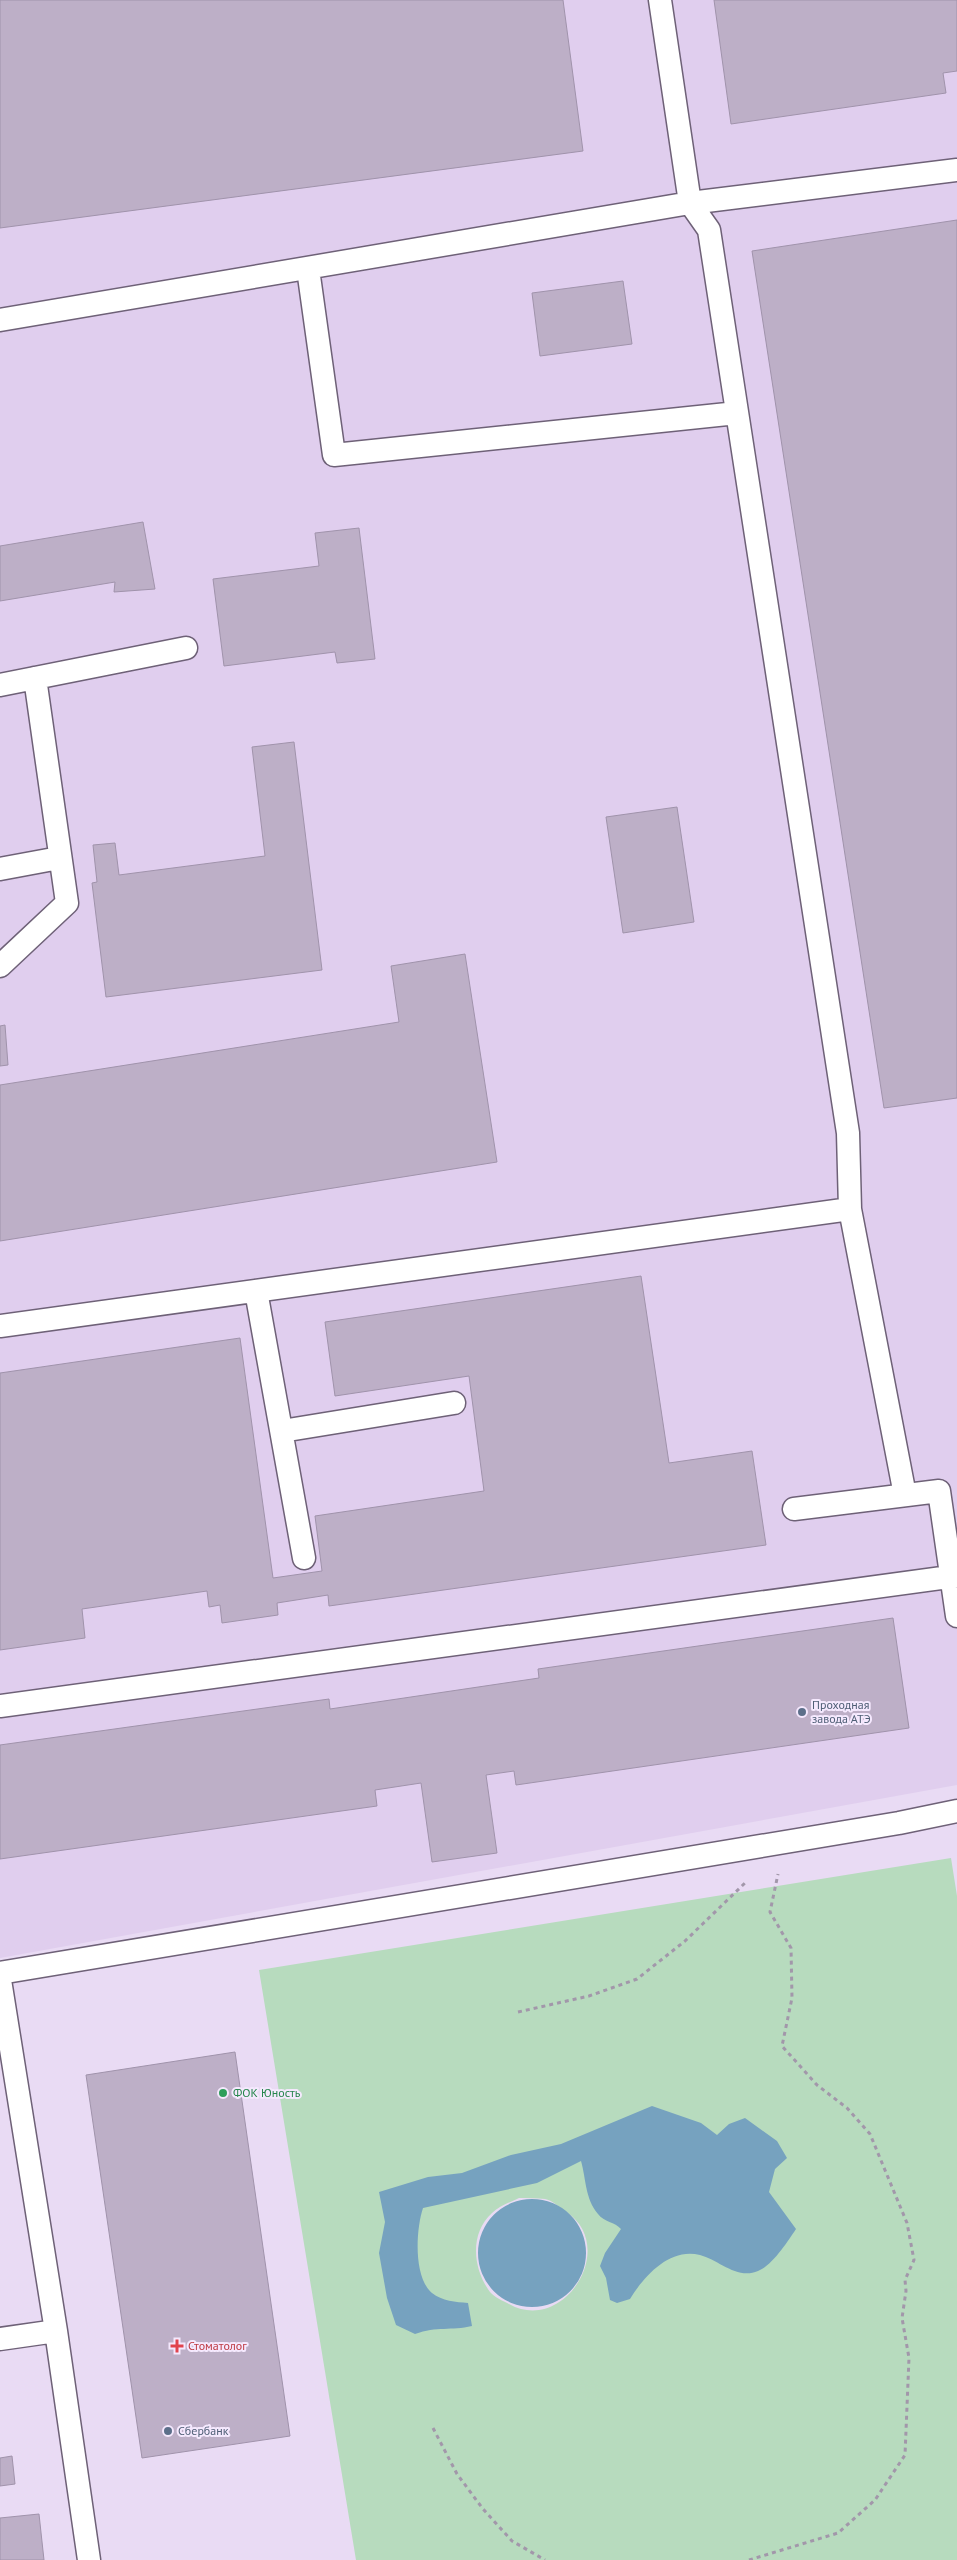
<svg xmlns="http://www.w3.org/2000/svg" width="957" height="2560" font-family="'PT Sans',sans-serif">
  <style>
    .built { fill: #e0ceee }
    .green { fill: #b7dbbe; fill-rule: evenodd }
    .water { fill: #76a2bf }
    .building { fill: #bdafc7; stroke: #a093ab }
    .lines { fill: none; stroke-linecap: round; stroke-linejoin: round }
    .lane-casing { stroke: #6e6177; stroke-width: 25 }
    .path { stroke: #a297aa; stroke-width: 3; stroke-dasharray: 4 4; stroke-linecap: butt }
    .lane { stroke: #fff; stroke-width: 22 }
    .service-dot { fill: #5c6f8a; stroke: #f5e9fe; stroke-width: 2 }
    .leisure-dot { fill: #2e9e5b; stroke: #f5e9fe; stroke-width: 2 }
    .health-dot { fill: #e0444e; stroke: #f5e9fe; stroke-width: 2 }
    .labels { text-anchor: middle; stroke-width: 4; stroke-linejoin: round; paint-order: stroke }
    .service-label { font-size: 12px; fill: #4e5e75; stroke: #f5e9fe; text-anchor: start }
    .leisure-label { font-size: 12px; fill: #27864d; stroke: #f5e9fe; text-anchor: start }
    .health-label { font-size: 12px; fill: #be3a42; stroke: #f5e9fe; text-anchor: start }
  </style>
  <rect width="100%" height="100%" fill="#e9dbf4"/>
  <!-- built -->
  <path class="built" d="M0,0H957V1785L0,1958Z"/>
  <!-- green -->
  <path class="green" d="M951,1858L957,1896V2560H356L259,1970ZM519,2198C527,2198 537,2198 545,2199C552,2200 559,2207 565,2211C620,2246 564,2335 509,2304C503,2301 494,2297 490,2292C473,2269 469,2234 492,2213C499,2206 511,2202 519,2198Z"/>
  <!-- water -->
  <path class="water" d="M652,2106L701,2123L717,2135L729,2124L745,2118L777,2141L787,2158L775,2169L769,2192L796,2229C788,2241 772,2266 758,2271C737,2280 719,2260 700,2255C670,2247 644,2276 630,2299L617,2303L610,2300L606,2278L600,2266L605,2253L621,2229C615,2222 604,2222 598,2214C585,2199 586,2178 581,2161L537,2183L423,2208C416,2229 413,2277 432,2293C442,2301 456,2302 468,2303L472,2326C451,2331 437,2326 415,2334L396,2325L387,2298L379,2253L385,2222L379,2192L428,2177L462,2173L511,2155L561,2144Z
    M478 2253a54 54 0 1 1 108 0a54 54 0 1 1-108 0Z"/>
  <!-- building -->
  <path class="building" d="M0,0H563L583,151L0,228Z
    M714,0H957V71L943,73L946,93L731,124Z
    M957,220V1098L884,1108L752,251Z
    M623,281L632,344L540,356L532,293Z
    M143,522L155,589L114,592L115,582L0,601V546Z
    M359,528L375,659L337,663L335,652L224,666L213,579L319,566L315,533Z
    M294,742L322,970L106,997L92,883L97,882L93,845L115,843L119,875L265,856L252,747Z
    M677,807L694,922L623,933L606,817Z
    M465,954L497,1162L0,1241V1085L399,1022L391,966Z
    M5,1025L8,1065L0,1066V1026Z
    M641,1276L669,1463L752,1451L766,1545L329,1606L328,1595L277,1603L278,1615L222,1623L220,1605L209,1607L207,1591L82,1609L85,1638L0,1650V1373L240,1338L273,1578L322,1571L315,1516L484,1491L469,1376L335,1396L325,1322Z
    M893,1618L909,1728L516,1785L514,1771L486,1775L497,1853L432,1862L421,1783L375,1790L377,1806L0,1859V1745L329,1699L330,1709L539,1678L538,1669Z
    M235,2052L290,2436L142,2458L86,2075Z
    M12,2456L15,2484L0,2486V2458Z
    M39,2514L44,2560H0V2518Z"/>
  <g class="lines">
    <!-- lane casing -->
    <g class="lane-casing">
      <path id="lane" d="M660,0L690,203L709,230L848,1133L850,1209L905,1495
        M308,269L334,455L737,413
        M0,320L690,203L957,170
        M0,685L186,648
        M0,869L59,858
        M0,966L67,903L35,678
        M256,1291L304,1558
        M0,1326L850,1209
        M282,1431L454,1403
        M794,1509L939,1491L957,1616
        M0,1706L957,1576
        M0,1973L899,1823L957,1811
        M0,1980L56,2331L89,2560
        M0,2339L56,2331"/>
    </g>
    <!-- path -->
    <path class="path" d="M518,2012L589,1996L637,1979L685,1941L746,1882
      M433,2428L457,2474L483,2509L512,2541L545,2560
      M749,2560L838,2533L875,2500L905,2455L909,2358L902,2318L906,2291L905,2280L914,2260L907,2223L870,2134L847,2108L817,2085L782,2046L792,1998L791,1948L770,1912L778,1874"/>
    <!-- lane -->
    <use href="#lane" class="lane"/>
  </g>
  <!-- markers -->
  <g class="service-dot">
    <circle cx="802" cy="1712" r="5"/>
    <circle cx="168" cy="2431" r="5"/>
  </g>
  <circle class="leisure-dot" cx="223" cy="2093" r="5"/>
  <path class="health-dot" d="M174.5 2338.5h5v5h5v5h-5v5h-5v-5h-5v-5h5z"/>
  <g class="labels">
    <!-- service labels -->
    <g class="service-label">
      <text x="812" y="1709">Проходная<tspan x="812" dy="14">завода АТЭ</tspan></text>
      <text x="178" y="2435">Сбербанк</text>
    </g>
    <!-- leisure labels -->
    <g class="leisure-label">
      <text x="233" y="2097">ФОК Юность</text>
    </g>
    <!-- health labels -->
    <g class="health-label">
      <text x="188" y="2350">Стоматолог</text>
    </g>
  </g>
</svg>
